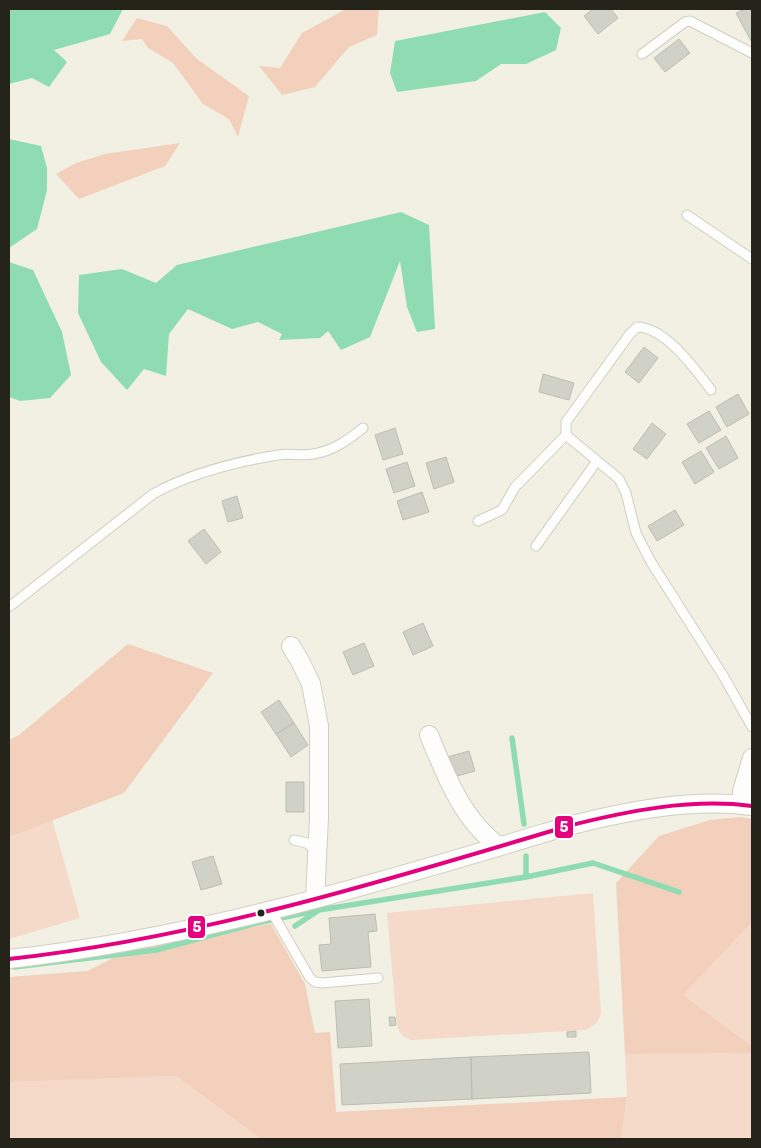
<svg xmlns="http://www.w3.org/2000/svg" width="761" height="1148" font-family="Rubik,sans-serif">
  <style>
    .green { fill: #f6dac9 }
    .forest { fill: #f2d0bc }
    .water { fill: #8fdcb3 }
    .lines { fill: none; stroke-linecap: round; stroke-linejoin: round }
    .stream { stroke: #8fdcb3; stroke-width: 5.5 }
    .building { fill: #d0d2c8; stroke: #bcbdb3 }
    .service-casing { stroke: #d0cec4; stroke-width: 11 }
    .minor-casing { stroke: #d0cec4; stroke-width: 20 }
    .service { stroke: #fdfdfb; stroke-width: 9 }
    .minor { stroke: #fdfdfb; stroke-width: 18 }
    .bus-1-casing { stroke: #fff; stroke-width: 8 }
    .bus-1 { stroke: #e5007d; stroke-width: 4 }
    .bus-dot { fill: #25241b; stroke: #fff; stroke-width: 2 }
    .line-badge { stroke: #fff; stroke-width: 2 }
    .badge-label { font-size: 14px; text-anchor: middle; font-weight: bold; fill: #fff }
  </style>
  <rect width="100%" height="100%" fill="#f2f0e3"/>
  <!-- green -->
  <path class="green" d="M48,805L80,918L9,939V815Z
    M593,893L601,1012C600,1021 594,1026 586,1030L412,1040C404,1038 399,1034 397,1025L387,913Z
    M752,922V1046L682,995Z
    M752,1053V1139H621L627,1097L625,1054Z
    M176,1076L261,1139H9V1082Z"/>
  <!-- forest -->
  <path class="forest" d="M346,9H379L377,35L349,47L315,87L282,95L259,66L280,68L302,33Z
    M137,18L167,26L197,59L249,96L238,137L229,119L203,104L173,63L148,48L142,39L122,41Z
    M180,143L165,166L79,199L56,174L76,163L105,154Z
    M128,644L213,673L124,793L9,837V740L19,735Z
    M739,817L752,819V922L683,995L752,1046V1053L625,1054L616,883L659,836L710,820Z
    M271,924L305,984L315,1033L330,1032L336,1112L627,1097L621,1139H261L176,1076L9,1082V977L87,971L137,946Z"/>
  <!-- water -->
  <path class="water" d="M9,9H123L110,34L54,50L67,62L49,87L32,78L9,84Z
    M545,12L561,28L556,50L526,64H501L476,81L397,92L390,73L395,41Z
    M9,139L41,146L47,168V190L37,229L9,248Z
    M401,212L429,225L435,329L417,332L407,307L400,261L370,337L341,350L328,331L320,338L279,340L282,334L258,322L232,329L188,309L169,334L166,376L144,369L127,390L101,362L78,313L79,275L122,269L156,283L177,265Z
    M9,262L33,270L62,332L71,375L50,398L20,401L9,397Z"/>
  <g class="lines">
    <!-- stream -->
    <path class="stream" d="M512,738L524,824
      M526,877V856
      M295,926L319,910L526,877L593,863L679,892
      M14,967L156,950L253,924L314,911"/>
  </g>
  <!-- building -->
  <path class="building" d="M593,9H611L618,18L598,34L584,16Z
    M745,9H752V40L751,41L736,13Z
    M679,39L690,53L665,72L654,58Z
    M644,347L658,358L639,383L625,372Z
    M543,374L574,383L569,400L539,392Z
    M738,394L749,414L727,427L716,407Z
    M709,411L721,430L699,443L687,424Z
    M652,423L666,434L647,459L633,449Z
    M395,428L403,454L383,460L375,435Z
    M726,436L738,458L719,469L706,448Z
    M701,451L714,472L695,484L682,462Z
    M446,457L454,482L434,489L426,463Z
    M407,462L415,486L394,493L386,469Z
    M422,492L429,512L403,520L397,501Z
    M237,496L243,518L228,522L222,501Z
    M675,510L684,525L657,541L648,526Z
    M204,529L221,552L206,564L188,541Z
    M423,623L433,646L413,655L403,632Z
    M364,643L374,666L353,675L343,652Z
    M279,700L294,723L276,734L261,712Z
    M294,723L308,745L291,757L276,734Z
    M469,751L475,771L450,778L444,758Z
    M286,782H304V812H286Z
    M213,856L222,884L201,890L192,862Z
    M375,914L377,931L368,932L371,967L322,971L319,945L331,944L329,918Z
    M369,999L372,1046L338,1048L335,1001Z
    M389,1017H395L396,1025L390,1026Z
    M576,1031V1037H567V1032Z
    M589,1052L591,1093L472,1099L471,1057Z
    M471,1057L472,1099L342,1105L340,1064Z"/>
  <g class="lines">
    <!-- service casing -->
    <g class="service-casing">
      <path id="service" d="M642,54L685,22L690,21L752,53
        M687,215L752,259
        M711,390C695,369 665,327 637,327L629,335L566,422V435L619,479L626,493L636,533L651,562L724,677L752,727
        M478,521L502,510L515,487L566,435
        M536,546L597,461
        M9,607L153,494C191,473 235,462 278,455C289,453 301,456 313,454C333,451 348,440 363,428
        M294,840L307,843L316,852
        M271,911L310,978L315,982L322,983L378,978"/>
    </g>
    <!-- minor casing -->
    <g class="minor-casing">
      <path id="minor" d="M291,646L300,661L311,684L319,726V818L315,899
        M429,735C445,774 463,821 499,846
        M742,804V791L752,758
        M9,959C200,938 384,881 568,826C627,811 691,798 752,806"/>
    </g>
    <!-- service -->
    <use href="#service" class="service"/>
    <!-- minor -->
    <use href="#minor" class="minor"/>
    <!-- bus-1 casing -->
    <g class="bus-1-casing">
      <path id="bus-1" d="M9,959C200,938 384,881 568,826C627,811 691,798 752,806"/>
    </g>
    <!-- bus-1 -->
    <use href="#bus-1" class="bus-1"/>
  </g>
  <!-- markers -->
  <circle class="bus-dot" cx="261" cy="913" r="4.5"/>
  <g class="line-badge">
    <rect x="554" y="815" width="20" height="24" rx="5" fill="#e5007d"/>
    <rect x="187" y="915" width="19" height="24" rx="5" fill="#e5007d"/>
  </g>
  <g class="badge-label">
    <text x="564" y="832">5</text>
    <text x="197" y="932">5</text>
  </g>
  <!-- border -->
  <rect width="761" height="1148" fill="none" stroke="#25241b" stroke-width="20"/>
</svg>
